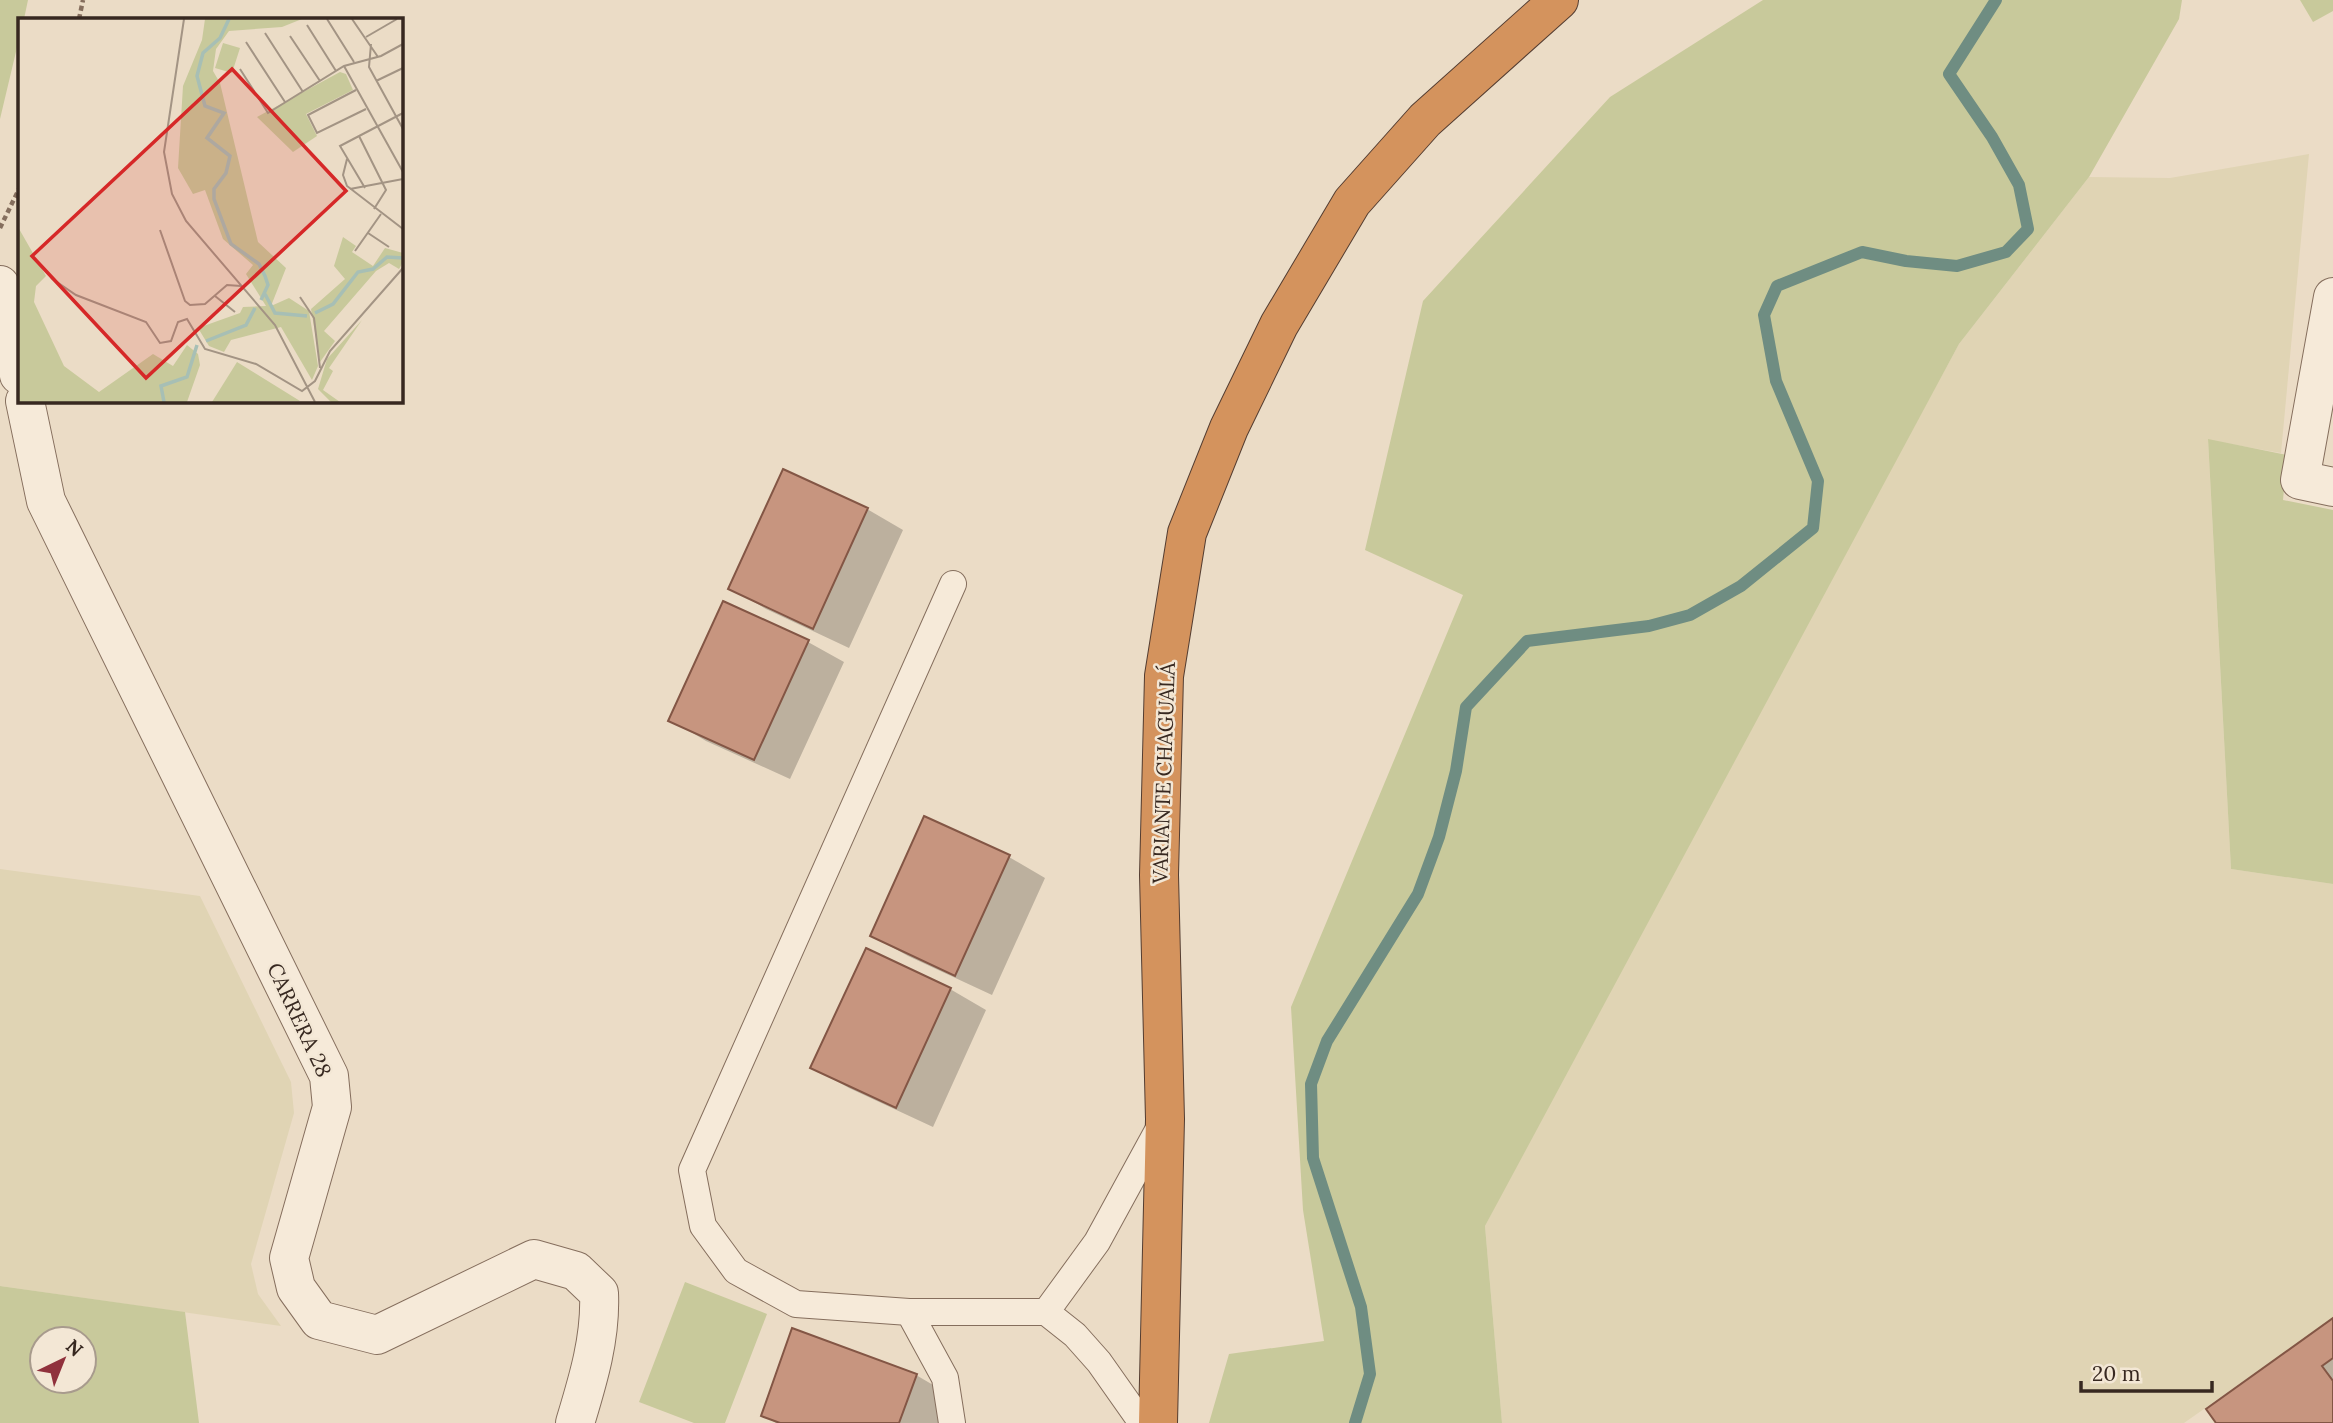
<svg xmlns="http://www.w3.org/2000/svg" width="2333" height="1423" font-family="Lora,serif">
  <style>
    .farmland { fill: #e0d4b4 }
    .green { fill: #c8c99b; fill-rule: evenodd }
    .shadow { fill: #0003 }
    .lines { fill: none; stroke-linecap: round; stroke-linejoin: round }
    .stream { stroke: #6f8d82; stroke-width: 12 }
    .building { fill: #c7957f; stroke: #835645; stroke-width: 2 }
    .lane-casing { stroke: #856e5d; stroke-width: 28 }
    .street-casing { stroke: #856e5d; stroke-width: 40 }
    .highway-casing { stroke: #543d31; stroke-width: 40 }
    .path { stroke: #856e5d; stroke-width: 4.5; stroke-dasharray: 5 3.5; stroke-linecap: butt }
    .lane { stroke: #f6ead9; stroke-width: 26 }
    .street { stroke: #f6ead9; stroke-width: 38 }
    .highway { stroke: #d4935d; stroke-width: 38 }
    .labels { text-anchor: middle; stroke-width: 5; stroke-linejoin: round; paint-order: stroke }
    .street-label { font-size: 21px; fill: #372820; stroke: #f3e7d5 }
    .inset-river { fill: none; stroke: #a7bfb5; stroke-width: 3.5 }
    .inset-road { fill: none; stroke: #a39484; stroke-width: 2 }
    .view { fill: #d62828; fill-opacity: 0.15; stroke: #d62828; stroke-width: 3.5 }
    .inset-edge { fill: none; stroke: #372820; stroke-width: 3.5 }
  </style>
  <rect width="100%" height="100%" fill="#ebdcc6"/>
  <!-- farmland -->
  <path class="farmland" d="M2309,154L2281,453L2208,440L2231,869L2333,884V1318L2184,1423H1502L1485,1226L1583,1034L1959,344L2089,177L2170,178Z
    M0,869L200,896L291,1082L294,1113L251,1264L258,1294L281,1326L0,1286Z"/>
  <!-- green -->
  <path class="green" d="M0,0H28L24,19H19V39L0,119Z
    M1763,0H2182L2179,19L2089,177L1959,344L1485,1226L1502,1423H1209L1229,1354L1324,1341L1303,1210L1291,1007L1463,595L1365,550L1423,301L1610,97Z
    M2300,0H2333V11L2313,22Z
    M2208,439L2287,455L2283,500L2333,510V884L2231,869Z
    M685,1282L767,1314L725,1423H694L639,1402Z
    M0,1286L185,1312L199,1423H0ZM42,1339H84V1381H42Z"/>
  <!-- shadow -->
  <path class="shadow" d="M867,509L903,530L849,648L766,609L730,588Z
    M724,603L808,642L844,662L790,779L706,741L671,720Z
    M925,818L1009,857L1045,878L992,995L908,956L872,936Z
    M867,950L950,989L986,1010L933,1127L849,1088L813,1068Z
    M2333,1320V1423H2218Z
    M916,1375L952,1396L943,1423H776L763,1415Z"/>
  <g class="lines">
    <!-- stream -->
    <path class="stream" d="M1355,1423L1370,1374L1361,1307L1313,1158L1311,1084L1327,1041L1418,894L1439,837L1456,771L1466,707L1527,641L1649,626L1690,615L1741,586L1813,528L1818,481L1776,381L1764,315L1777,286L1862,252L1906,261L1957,266L2006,252L2028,229L2019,185L1992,137L1949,74L1996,0"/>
  </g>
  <!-- building -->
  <path class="building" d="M783,469L868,508L813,629L728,589Z
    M723,601L809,640L754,760L668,721Z
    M924,816L1010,855L955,976L870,936Z
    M866,948L951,988L896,1108L810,1068Z
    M2333,1318V1358L2322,1366L2333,1381V1423H2216L2206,1409Z
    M792,1328L917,1374L899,1423H780L761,1416Z"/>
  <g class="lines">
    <!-- lane casing -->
    <g class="lane-casing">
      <path id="lane" d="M953,584L692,1170L703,1226L736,1271L796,1304L909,1312H1046L1075,1335L1099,1362L1142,1423
        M909,1312L945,1378L952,1423
        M1046,1312L1097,1242L1162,1123"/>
    </g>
    <!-- street casing -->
    <g class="street-casing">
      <path id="street" d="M0,285L19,375
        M2333,297L2300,480L2333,487
        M25,401L46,501L329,1076L332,1107L289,1258L296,1288L319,1320L377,1335L534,1259L576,1271L599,1293C601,1338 588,1380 575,1423"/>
    </g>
    <!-- highway casing -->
    <g class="highway-casing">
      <path id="highway" d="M1158,1423L1165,1119L1159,875L1164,676L1187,533L1229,428L1279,325L1352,202L1425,120L1559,0"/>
    </g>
    <!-- path -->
    <path class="path" d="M79,19L83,0
      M0,228L19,189"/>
    <!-- lane -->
    <use href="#lane" class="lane"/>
    <!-- street -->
    <use href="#street" class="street"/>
    <!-- highway -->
    <use href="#highway" class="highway"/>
  </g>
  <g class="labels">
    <!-- street labels -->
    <g class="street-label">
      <text transform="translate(1164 773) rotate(-88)" y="7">VARIANTE CHAGUALÁ</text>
      <text transform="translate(299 1020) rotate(65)" y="7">CARRERA 28</text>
    </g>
  </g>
  <!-- overview -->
  <g transform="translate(18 18)">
    <rect width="385" height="385" fill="#ebdcc6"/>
    <path d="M187,1H284L264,9L211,13L198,31L195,53L202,65L240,224L268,250L253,288L271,280L291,293L300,348L294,362L263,309L213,322L206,334L191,328L180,310L222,295L225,289L248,288L228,256L235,247L205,221L187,172L175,176L160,150L165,68L184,22ZM205,25L222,30L214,55L197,50ZM322,54L328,56L335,72L288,96L299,118L275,134L239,99ZM0,209L28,258L18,268L16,284L46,348L81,374L135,336L155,348L169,327L180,336L182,347L169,384H0ZM325,219L338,228L334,234L355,248L367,230L385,235V244L381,251L371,245L358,253L306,313L317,323L302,344L293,291L327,261L316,248ZM344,302L311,350L315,353L305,372L322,384H313L300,371L309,341ZM219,344L282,383L194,384Z" fill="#c8c99b"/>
    <path class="inset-river" d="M211,1L202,20L185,35L179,58L187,88L206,95L189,120L212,138L208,155L196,171V181L213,226L241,246L247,258L250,267L243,282M247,276L257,295L289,298M297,295L315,286L340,254L355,251L369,239L385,240M188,323L228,307L237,290M146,384L143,368L169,359L179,327"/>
    <path class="inset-road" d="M166,1L146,134L154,176L168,203L257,307L297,384M309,1L336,44M334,1L360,39M289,7L318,53M247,15L285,74M272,18L302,63M348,19L379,1M228,24L267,84M353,26L351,49L385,111M326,48L385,154M222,51L250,95L326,48L363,38L385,26M358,63L385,50M338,72L290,97L299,115L348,91M341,118L368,172L356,191M329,141L325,157L329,168L385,211M347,170L322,128L385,95M332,171L385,161M142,212L167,283L172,287L187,286L209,267L223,268M350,215L371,229M337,233L363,196M33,260L58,277L128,304L142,325L153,323L160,304L169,301L187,331L238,346L284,373L297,363L312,333L385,250M197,278L217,294M282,279L296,300L302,350"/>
    <path class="view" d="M214,51L328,173L128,360L14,238Z"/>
    <rect width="385" height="385" class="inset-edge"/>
  </g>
  <!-- north arrow -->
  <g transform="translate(63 1360) rotate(43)"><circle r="33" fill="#f3e7d5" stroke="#a89b8d" stroke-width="2"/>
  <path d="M0-5L12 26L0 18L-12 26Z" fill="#90313c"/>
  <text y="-10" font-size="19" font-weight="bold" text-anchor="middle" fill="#372820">N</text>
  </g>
  <!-- scale -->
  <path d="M2081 1381v10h131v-10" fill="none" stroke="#372820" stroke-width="3.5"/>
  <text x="2092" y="1381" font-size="21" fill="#372820" stroke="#f3e7d5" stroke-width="5" paint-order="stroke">20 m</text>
</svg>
